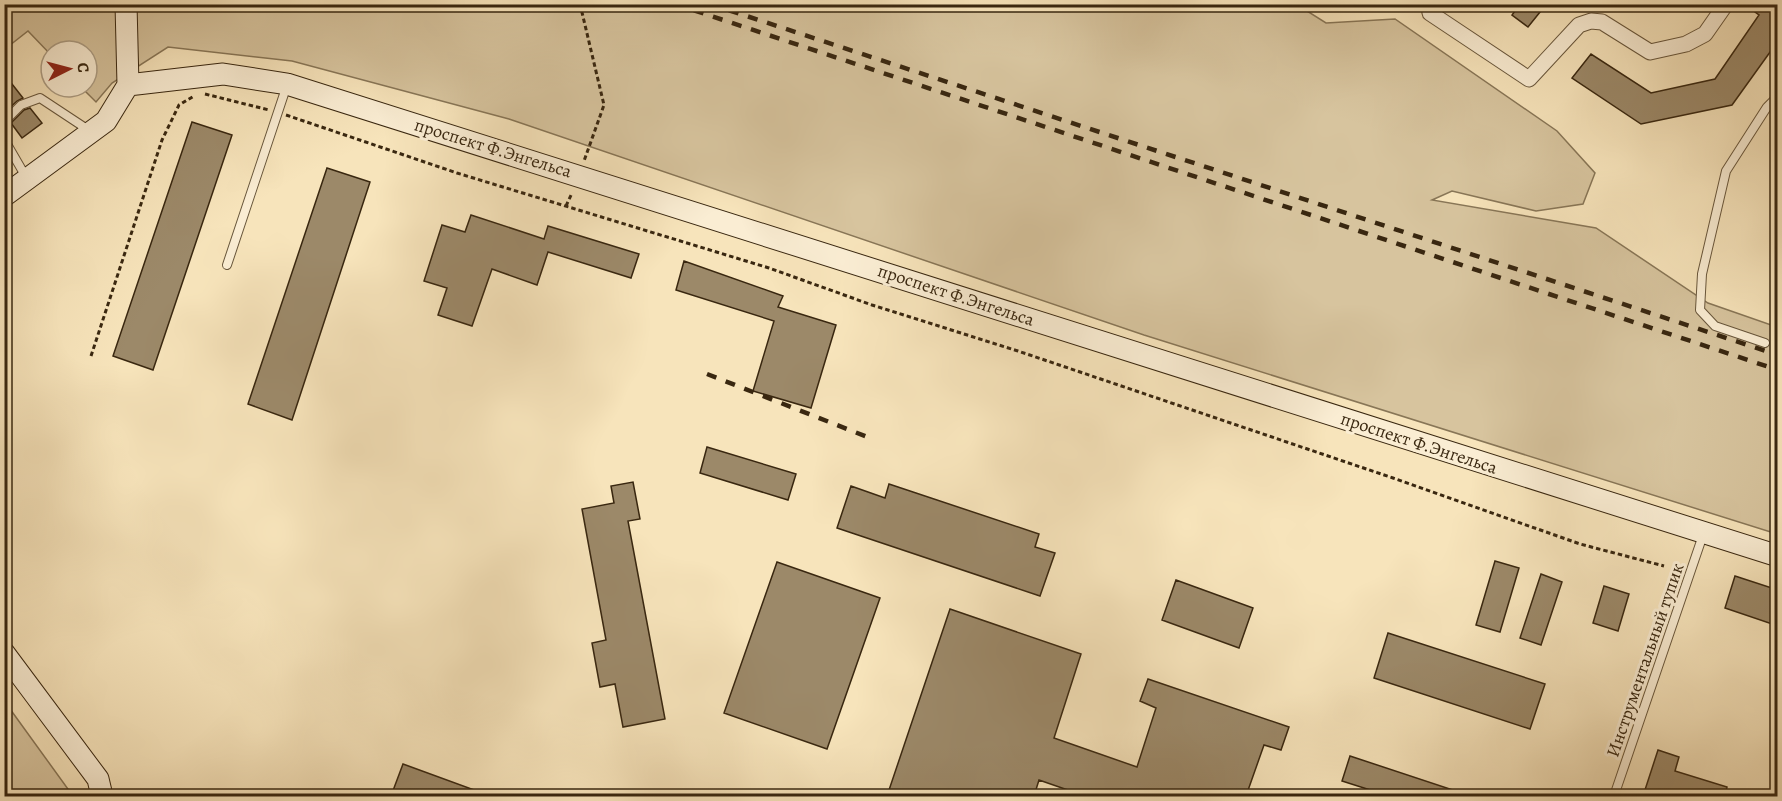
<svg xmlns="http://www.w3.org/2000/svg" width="1782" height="801" font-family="Alegreya,serif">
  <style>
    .green { fill: #d7c49e; stroke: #887657; stroke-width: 1.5 }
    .building { fill: #9c8969; stroke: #392710; stroke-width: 1.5 }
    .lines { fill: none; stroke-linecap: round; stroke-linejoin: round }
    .lane-casing { stroke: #68563b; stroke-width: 10 }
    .street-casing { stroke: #68563b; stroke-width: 17 }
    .secondary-casing { stroke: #392710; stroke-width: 23 }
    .path { stroke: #392710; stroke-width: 3; stroke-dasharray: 4.5 3; stroke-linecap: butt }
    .lane { stroke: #faedd3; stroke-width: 8 }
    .street { stroke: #faedd3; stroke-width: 15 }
    .secondary { stroke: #faedd3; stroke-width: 21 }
    .rail { stroke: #392710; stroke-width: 4.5; stroke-dasharray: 10 10; stroke-linecap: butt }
    .labels { text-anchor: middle; stroke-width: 6; stroke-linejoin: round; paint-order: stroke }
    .street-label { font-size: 18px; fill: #392710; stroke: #faedd3 }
  </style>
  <rect width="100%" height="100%" fill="#f7e4bb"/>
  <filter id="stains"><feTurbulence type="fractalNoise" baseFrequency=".00333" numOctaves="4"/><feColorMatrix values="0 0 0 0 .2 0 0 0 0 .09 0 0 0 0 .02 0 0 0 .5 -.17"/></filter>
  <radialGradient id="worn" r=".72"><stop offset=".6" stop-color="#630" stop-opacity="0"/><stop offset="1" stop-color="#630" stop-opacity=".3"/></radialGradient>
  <!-- green -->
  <path class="green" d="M5,4H1296L1326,23L1395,19L1557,131L1595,173L1583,204L1536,211L1452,191L1432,200L1596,228L1708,303L1777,327V534L1144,335L509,119L292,61L168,47L112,83L96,102L81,87H87V51H51V55L28,31L5,49Z
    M5,702L73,796H5Z"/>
  <!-- building -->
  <path class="building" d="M1520,4H1531L1540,12L1528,27L1512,15Z
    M1759,4H1778V41L1732,105L1641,124L1572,78L1591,54L1651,93L1715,79L1759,15L1755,12Z
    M12,84L23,98L17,101L4,113V90Z
    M30,108L42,123L22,138L11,123L24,110Z
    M192,122L232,135L153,370L113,356Z
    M327,168L370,182L292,420L248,404Z
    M471,215L544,239L548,226L639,254L631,278L548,252L537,285L492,269L472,326L438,315L447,288L424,281L442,225L465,232Z
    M684,261L783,296L778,307L836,325L811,408L753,391L774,321L676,290Z
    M707,447L796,474L788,500L700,473Z
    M633,482L640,519L628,521L665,719L623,727L615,684L600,687L592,643L606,640L582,509L614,503L611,486Z
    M889,484L1039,534L1035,547L1055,553L1040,596L837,528L851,486L885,498Z
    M1495,561L1519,568L1500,632L1476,625Z
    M777,562L880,598L827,749L724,713Z
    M1541,574L1562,582L1541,645L1520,638Z
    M1735,576L1778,590V626L1725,608Z
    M1176,580L1253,608L1239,648L1162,620Z
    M1604,586L1629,594L1618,631L1593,623Z
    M950,609L1081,654L1054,738L1137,767L1156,708L1140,701L1148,679L1289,727L1281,750L1264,745L1246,796H1085L1039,780L1034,796H887Z
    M1388,633L1545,684L1530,729L1374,678Z
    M1658,750L1679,757L1675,771L1727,787L1725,796H1643Z
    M1350,756L1465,794V796H1389L1342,781Z
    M403,764L488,795L487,796H391Z"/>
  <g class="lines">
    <!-- lane casing -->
    <g class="lane-casing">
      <path id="lane" d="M4,122L21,105L40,98L90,131
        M4,139L26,177
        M227,265L287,85
        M1765,343L1715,326L1700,310L1702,274L1726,171L1767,107L1778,96
        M1614,796L1703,535"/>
    </g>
    <!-- street casing -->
    <g class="street-casing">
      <path id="street" d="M1429,4L1430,13L1529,79L1579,25L1591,21L1602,22L1650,52L1686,44L1705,34L1726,4"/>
    </g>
    <!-- secondary casing -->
    <g class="secondary-casing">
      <path id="secondary" d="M126,4L128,85
        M128,85L223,74L287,84L1778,556
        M4,196L106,121L128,85
        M4,653L98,779L102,796"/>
    </g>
    <!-- path -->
    <path class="path" d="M580,4L604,105L584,161
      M205,94L269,110
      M286,115L457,173L769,268L872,305L1018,351L1393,478L1580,544L1664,566
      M566,206L572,193
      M91,356L162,140L179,105L194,96"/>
    <!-- lane -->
    <use href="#lane" class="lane"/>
    <!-- street -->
    <use href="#street" class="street"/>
    <!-- secondary -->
    <use href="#secondary" class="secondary"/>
    <!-- rail -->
    <path class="rail" d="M675,4L1778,370
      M710,4L1778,355
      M707,374L870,438"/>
  </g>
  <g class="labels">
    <!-- street labels -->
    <g class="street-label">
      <text transform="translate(493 148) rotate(17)" y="6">проспект Ф.Энгельса</text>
      <text transform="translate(956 295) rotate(18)" y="6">проспект Ф.Энгельса</text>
      <text transform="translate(1419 443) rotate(18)" y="6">проспект Ф.Энгельса</text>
      <text transform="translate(1645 660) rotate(-71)" y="6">Инструментальный тупик</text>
    </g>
  </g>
  <!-- margin -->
  <rect width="1782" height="801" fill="none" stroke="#f7e4bb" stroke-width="24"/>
  <rect x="6" y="6" width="1770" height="789" fill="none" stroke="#392710" stroke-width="3"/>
  <rect x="12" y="12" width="1758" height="777" fill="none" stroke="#392710" stroke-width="1.5"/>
  <!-- north arrow -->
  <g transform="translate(69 69) rotate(84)"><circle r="28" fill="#faedd3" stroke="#ad9e85" stroke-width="1.5"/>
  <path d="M0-4.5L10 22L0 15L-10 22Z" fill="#8f2418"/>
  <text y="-9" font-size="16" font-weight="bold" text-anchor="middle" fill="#392710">С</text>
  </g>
  <rect width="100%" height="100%" filter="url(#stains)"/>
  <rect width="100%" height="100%" fill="url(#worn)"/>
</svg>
